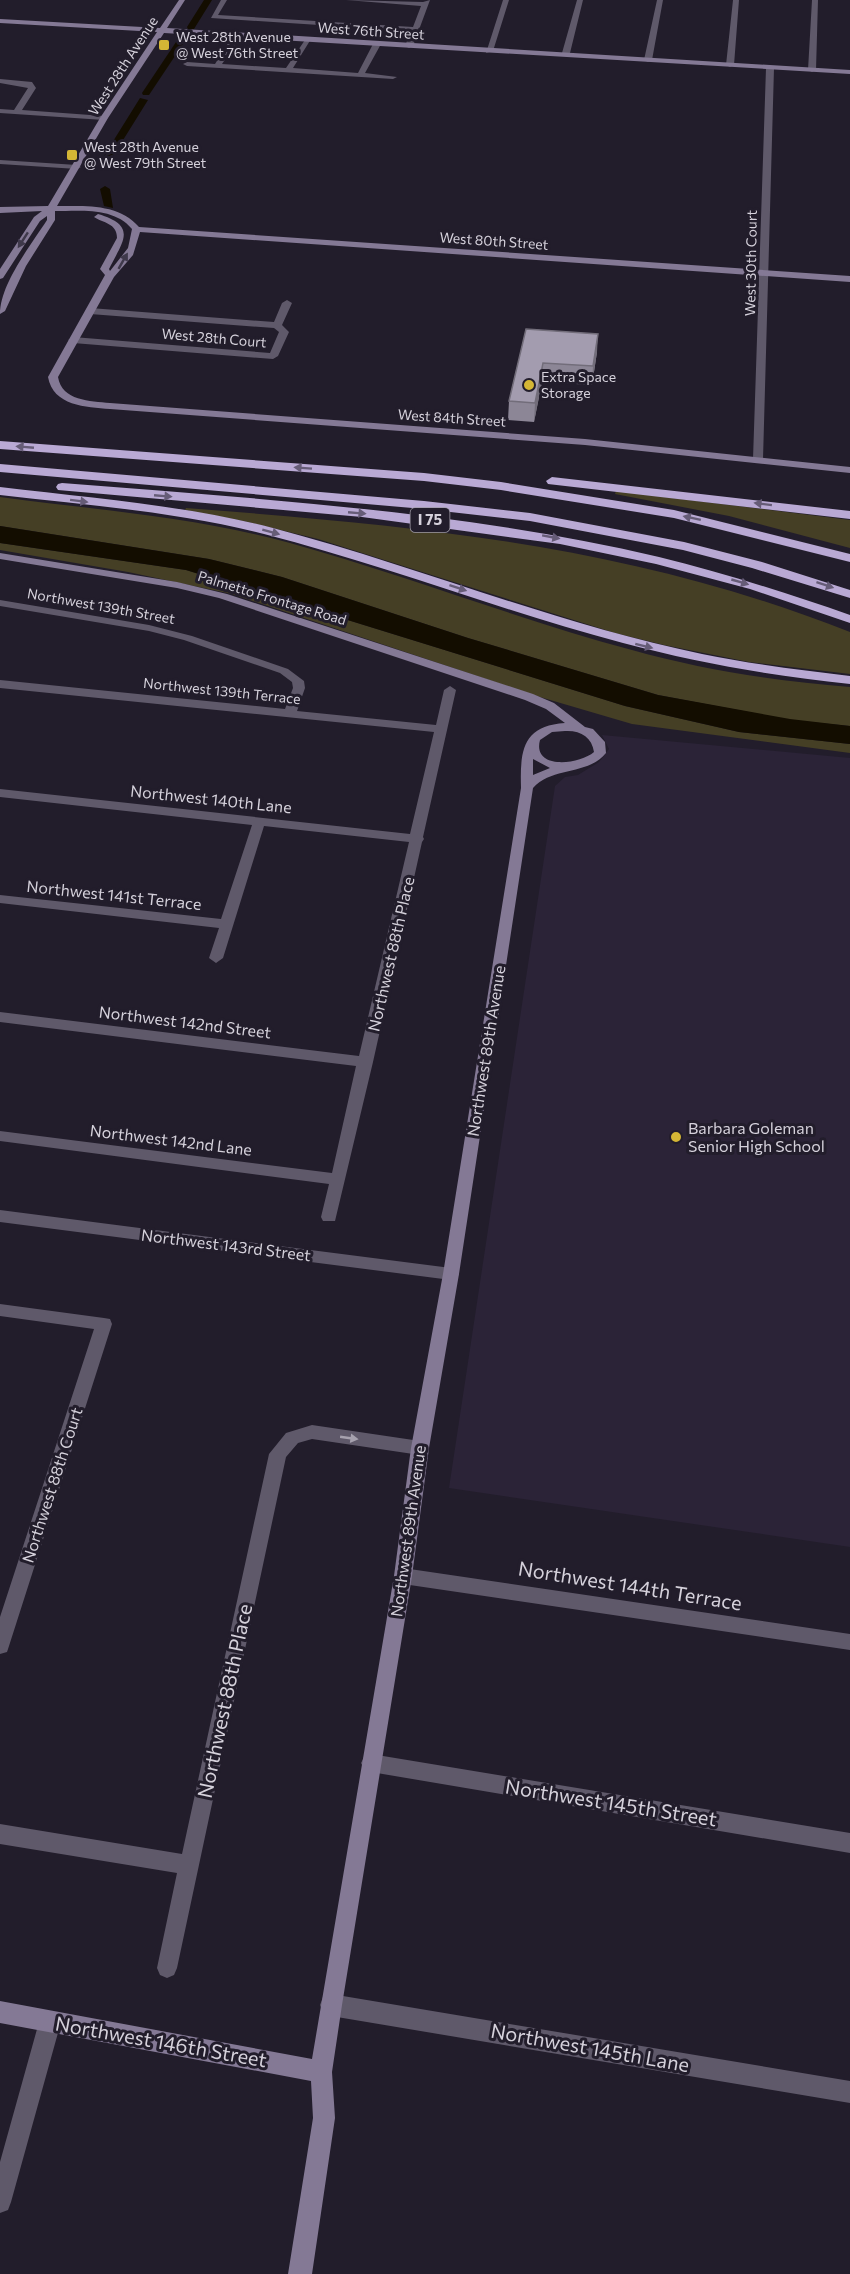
<svg xmlns="http://www.w3.org/2000/svg" width="850" height="2274" font-family="Commissioner,sans-serif">
  <style>
    .built { fill: #2b2337 }
    .green { fill: #453f25 }
    .water { fill: #130d00 }
    .lines { fill: none; stroke-linecap: round; stroke-linejoin: round }
    .canal { fill: #130d00; fill-rule: evenodd }
    .street { fill: #5f596a; fill-rule: evenodd }
    .secondary { fill: #847995; fill-rule: evenodd }
    .highway { fill: #b9a9d4; fill-rule: evenodd }
    .wall { fill: #8c8696 }
    .shaded-wall { fill: #726d7a }
    .building { fill: #a39caf; stroke: #726d7a; stroke-width: 1.5 }
    .oneway { fill: #3f394b }
    .oneway2 { fill: #665c77 }
    .oneway3 { fill: #a6a1ae }
    .poi-dot { fill: #d4b635; stroke: #221d2b; stroke-width: 2 }
    .labels { text-anchor: middle; stroke-width: 6; stroke-linejoin: round; paint-order: stroke }
    .far-street-label { font-size: 14px; fill: #d5d1db; stroke: #221d2b }
    .far-poi-label { font-size: 14px; fill: #d5d1db; stroke: #221d2b; text-anchor: start }
    .shield { fill: #221d2b; stroke: #9f9ba6; stroke-width: 1.5 }
    .shield-label { font-size: 15px; font-weight: bold; fill: #d5d1db }
    .street-label { font-size: 16px; fill: #d5d1db; stroke: #221d2b }
    .poi-label { font-size: 16px; fill: #d5d1db; stroke: #221d2b; text-anchor: start }
    .near-street-label { font-size: 20px; fill: #d5d1db; stroke: #221d2b }
  </style>
  <rect width="100%" height="100%" fill="#221d2b"/>
  <!-- built -->
  <path class="built" d="M602,735L850,758V1547L449,1488L555,786L565,777L578,775L599,762L609,749Z"/>
  <!-- green -->
  <path class="green" d="M616,491L850,520V548L729,516L615,494Z
    M0,497C97,510 196,517 290,543C405,575 517,619 632,650C703,670 776,681 850,687V726L790,720L658,695L468,638L282,577L209,559L0,526Z
    M186,508C419,526 630,545 850,632V674L749,662L664,645L615,633L318,539L248,522L185,510Z
    M0,543L186,570L625,706L739,732L850,744V753L632,724L540,697L232,594L128,572L0,550Z"/>
  <!-- water -->
  <path class="water" d="M0,526L209,559L282,577L468,638L658,695L790,719L850,726V744L739,732L625,706L186,570L0,543Z"/>
  <g class="lines">
    <!-- canal -->
    <path class="canal" d="M204,0H212L194,29H188L187,27Z
      M180,36L187,38L149,95H143L142,93Z
      M140,98L148,100L110,161H104L102,159Z
      M105,186L110,189L113,208L104,206L100,189Z"/>
    <!-- street -->
    <path class="street" d="M221,0H227L218,15L413,27L421,6L346,0L423,2L430,0L413,46L409,48L405,46L411,31L211,18Z
      M503,0H509L493,51L486,53Z
      M577,0H583L570,53L566,55L562,53Z
      M657,0H663L652,60L648,62L644,60Z
      M733,0H739L734,65L730,67L726,65Z
      M812,0H818L816,70L812,72L808,70Z
      M234,34L241,36L222,64L286,68L307,37L311,39L293,68L358,73L373,44L377,42L381,44L365,73L397,77L393,79L187,66L183,64L187,62L215,64Z
      M770,66L774,68L763,459L758,462L753,459L766,68Z
      M0,79L32,82L36,88L22,110L104,116L108,118L104,120L0,113V109L14,110L28,88L0,83Z
      M0,160L77,165L81,167L77,169L0,164Z
      M287,300L292,303L282,325L289,332L278,356L273,359L73,343L68,340L73,337L270,353L279,332L274,328L90,314L85,311L90,308L274,322L282,303Z
      M0,600L149,625L192,636L288,669L304,681L305,688L297,711L436,725L444,690L450,686L456,690L423,837L424,839L422,842L373,1062L335,1221H323L321,1217L329,1184L0,1141V1131L332,1173L356,1066L0,1022V1012L359,1056L409,842L264,826L223,958L216,963L209,958L219,928L0,903V895L221,919L252,825L0,797V789L410,834L434,732L0,688V680L285,709L293,688L292,682L280,673L184,640L149,631L0,606Z
      M0,1210L451,1268L457,1270L459,1274L457,1278L451,1280L0,1222Z
      M0,1304L104,1318L110,1319L112,1324L9,1646L7,1652L0,1654V1617L94,1329L0,1316Z
      M312,1425L420,1441L426,1443L429,1448L426,1453L420,1455L312,1439L298,1443L286,1457L177,1968L174,1975L167,1978L160,1975L157,1968L177,1873L0,1844V1824L182,1854L269,1454L286,1433Z
      M403,1568L850,1634V1650L403,1584L397,1582L394,1576L397,1570Z
      M371,1754L850,1833V1853L371,1772L364,1769L361,1763L364,1757Z
      M331,1994L850,2081V2103L331,2016L323,2013L320,2005L323,1997Z
      M50,2011L58,2014L61,2022L11,2202L8,2210L0,2213V2162L39,2022L42,2014Z"/>
    <!-- secondary -->
    <path class="secondary" d="M179,0H185L167,28L850,70V74L164,33L108,118L57,206C84,206 119,203 139,227L850,276V282L140,232L133,255L114,277L58,377C62,401 90,401 110,403L585,439L850,467V473L585,445L110,409C86,407 53,406 48,377L105,275L100,269L117,238C117,223 103,223 94,217L98,214C138,226 123,241 109,269L110,271L128,248L132,229C114,207 81,211 55,211V220L26,266L5,311L0,314C0,284 31,245 47,220V216L40,221L3,278L0,279V269L34,217L42,211L0,213V207L48,206L100,118L157,32L0,23V19L160,28Z
      M0,553L177,582L227,594L533,694L554,703L585,727L593,729L605,742L606,753C587,776 553,766 533,788L459,1274L429,1448L412,1576L342,2005L332,2072L335,2118L312,2274H288L313,2118L311,2081L0,2023V2001L312,2059L394,1576L411,1448L443,1274L521,788C520,751 522,726 565,723L546,709L525,700L219,598L177,588L0,559ZM565,731C580,730 592,737 594,752C579,765 532,770 540,740L552,732ZM533,759L550,768L533,775Z"/>
    <!-- highway -->
    <path class="highway" d="M0,441L424,473L501,482L674,510L850,554V562L674,518L501,490L424,481L0,449Z
      M0,464L424,501L530,513L684,542L762,562L850,590V598L752,568L683,550L530,521L424,509L0,472Z
      M552,477L850,511V519L548,484L546,481Z
      M62,483C261,499 464,511 659,557C724,573 787,593 850,615V623L750,589L656,564L560,544L362,517L58,490L56,487L58,484Z
      M0,487C91,498 184,505 273,528C417,566 556,624 702,654C751,664 800,670 850,676V684C773,676 698,663 623,643C502,611 385,565 264,534C178,512 88,505 0,495Z"/>
  </g>
  <!-- wall -->
  <path class="wall" d="M526,329L597,352L592,385L542,382L534,422L508,420L509,401Z"/>
  <!-- shaded-wall -->
  <path class="shaded-wall" d="M598,334L597,352L592,385L593,366Z
    M543,363L542,382L534,422L535,403Z"/>
  <!-- building -->
  <path class="building" d="M526,329L598,334L593,366L543,363L535,403L509,401Z"/>
  <!-- one-way arrows -->
  <defs><path id="oneway-solid" d="M-6-.8H1V-3.2L6.5 0L1 3.2V.8H-6Z" transform="scale(1.5)"/></defs>
  <g class="oneway">
    <use href="#oneway-solid" transform="translate(23 240) rotate(123)"/>
    <use href="#oneway-solid" transform="translate(123 261) rotate(-60)"/>
  </g>
  <g class="oneway2">
    <use href="#oneway-solid" transform="translate(25 447) rotate(-175)"/>
    <use href="#oneway-solid" transform="translate(303 468) rotate(-176)"/>
    <use href="#oneway-solid" transform="translate(163 496) rotate(5)"/>
    <use href="#oneway-solid" transform="translate(79 501) rotate(7)"/>
    <use href="#oneway-solid" transform="translate(763 504) rotate(-173)"/>
    <use href="#oneway-solid" transform="translate(357 513) rotate(5)"/>
    <use href="#oneway-solid" transform="translate(692 518) rotate(-168)"/>
    <use href="#oneway-solid" transform="translate(271 532) rotate(15)"/>
    <use href="#oneway-solid" transform="translate(551 537) rotate(10)"/>
    <use href="#oneway-solid" transform="translate(740 582) rotate(16)"/>
    <use href="#oneway-solid" transform="translate(825 585) rotate(18)"/>
    <use href="#oneway-solid" transform="translate(458 588) rotate(18)"/>
    <use href="#oneway-solid" transform="translate(644 646) rotate(14)"/>
  </g>
  <use class="oneway3" href="#oneway-solid" transform="translate(349 1438) rotate(8)"/>
  <!-- markers -->
  <g class="poi-dot">
    <rect x="158" y="39" width="12" height="12" rx="3"/>
    <rect x="66" y="149" width="12" height="12" rx="3"/>
    <circle cx="529" cy="385" r="6"/>
    <circle cx="676" cy="1137" r="6"/>
  </g>
  <g class="labels">
    <!-- far-street labels -->
    <g class="far-street-label">
      <text transform="translate(371 31) rotate(4)" y="5">West 76th Street</text>
      <text transform="translate(123 66) rotate(-57)" y="5">West 28th Avenue</text>
      <text transform="translate(494 241) rotate(4)" y="5">West 80th Street</text>
      <text transform="translate(751 263) rotate(-89)" y="5">West 30th Court</text>
      <text transform="translate(214 338) rotate(5)" y="5">West 28th Court</text>
      <text transform="translate(452 418) rotate(4)" y="5">West 84th Street</text>
      <text transform="translate(272 598) rotate(17)" y="5">Palmetto Frontage Road</text>
      <text transform="translate(101 606) rotate(10)" y="5">Northwest 139th Street</text>
      <text transform="translate(222 691) rotate(6)" y="5">Northwest 139th Terrace</text>
    </g>
    <!-- far-poi labels -->
    <g class="far-poi-label">
      <text x="176" y="42">West 28th Avenue<tspan x="176" dy="16">@ West 76th Street</tspan></text>
      <text x="84" y="152">West 28th Avenue<tspan x="84" dy="16">@ West 79th Street</tspan></text>
      <text x="541" y="382">Extra Space<tspan x="541" dy="16">Storage</tspan></text>
    </g>
    <!-- shield labels -->
    <rect class="shield" x="410.5" y="508" width="39" height="24" rx="4.5"/>
    <g class="shield-label">
      <text x="430" y="525">I 75</text>
    </g>
    <!-- street labels -->
    <g class="street-label">
      <text transform="translate(211 799) rotate(6)" y="6">Northwest 140th Lane</text>
      <text transform="translate(114 895) rotate(6)" y="6">Northwest 141st Terrace</text>
      <text transform="translate(391 954) rotate(-77)" y="6">Northwest 88th Place</text>
      <text transform="translate(185 1022) rotate(7)" y="6">Northwest 142nd Street</text>
      <text transform="translate(486 1051) rotate(-81)" y="6">Northwest 89th Avenue</text>
      <text transform="translate(171 1140) rotate(7)" y="6">Northwest 142nd Lane</text>
      <text transform="translate(226 1245) rotate(7)" y="6">Northwest 143rd Street</text>
      <text transform="translate(52 1485) rotate(-72)" y="6">Northwest 88th Court</text>
      <text transform="translate(408 1531) rotate(-82)" y="6">Northwest 89th Avenue</text>
    </g>
    <!-- poi labels -->
    <g class="poi-label">
      <text x="688" y="1134">Barbara Goleman<tspan x="688" dy="18">Senior High School</tspan></text>
    </g>
    <!-- near-street labels -->
    <g class="near-street-label">
      <text transform="translate(630 1586) rotate(9)" y="7">Northwest 144th Terrace</text>
      <text transform="translate(225 1701) rotate(-78)" y="7">Northwest 88th Place</text>
      <text transform="translate(611 1803) rotate(9)" y="7">Northwest 145th Street</text>
      <text transform="translate(161 2042) rotate(10)" y="7">Northwest 146th Street</text>
      <text transform="translate(590 2048) rotate(10)" y="7">Northwest 145th Lane</text>
    </g>
  </g>
</svg>
